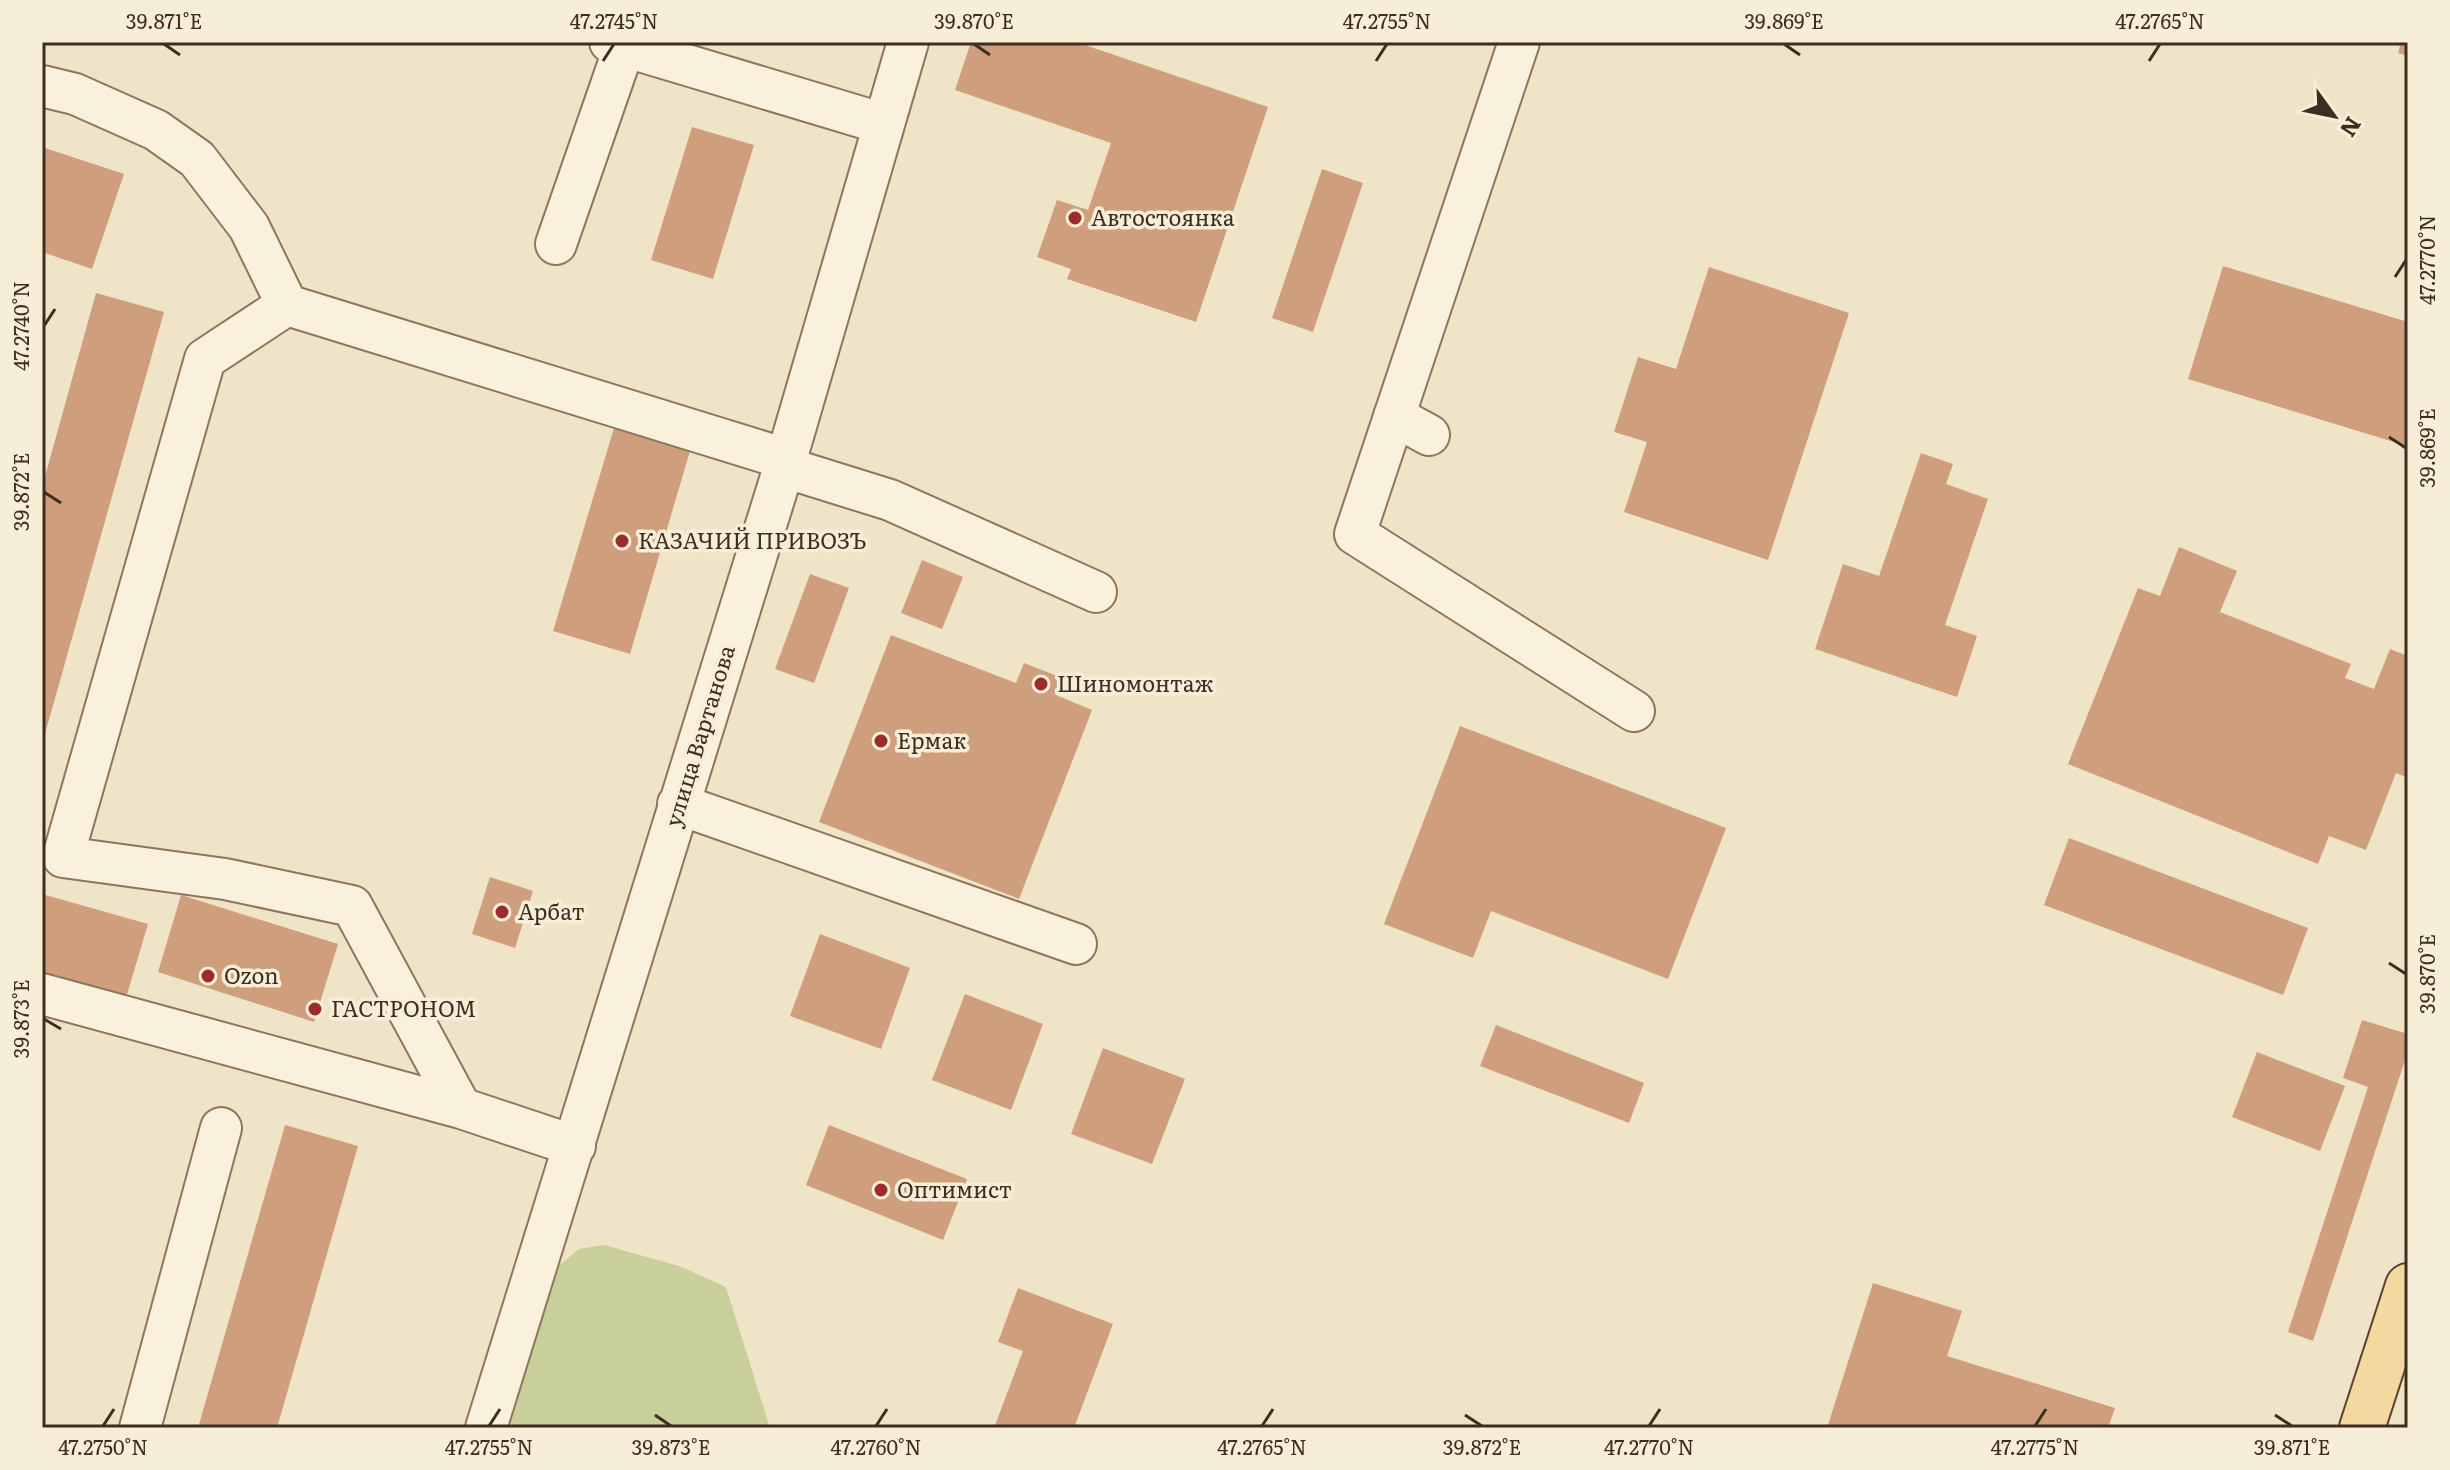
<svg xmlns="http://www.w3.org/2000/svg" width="2450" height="1470" font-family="Literata,serif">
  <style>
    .green { fill: #c9cf9b }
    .building { fill: #cf9f7d }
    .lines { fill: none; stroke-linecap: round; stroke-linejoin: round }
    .minor-casing { stroke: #8d765c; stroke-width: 44 }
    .major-casing { stroke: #5b4430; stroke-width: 48 }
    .minor { stroke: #faf1dc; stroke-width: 40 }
    .major { stroke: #f3d9a0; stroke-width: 44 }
    .ticks { fill: none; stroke: #3d2e20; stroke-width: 3 }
    .poi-dot { fill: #9e2a2b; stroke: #f7eed8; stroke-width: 3 }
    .labels { text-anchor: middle; stroke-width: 7; stroke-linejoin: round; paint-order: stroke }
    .poi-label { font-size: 22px; fill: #3d2e20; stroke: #f7eed8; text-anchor: start }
    .street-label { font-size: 22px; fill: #3d2e20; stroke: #f7eed8 }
    .neatline { fill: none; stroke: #3d2e20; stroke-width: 3 }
    .ticks-label { font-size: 20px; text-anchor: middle; fill: #3d2e20 }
  </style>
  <rect width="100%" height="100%" fill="#f0e4c8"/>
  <!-- green -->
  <path class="green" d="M604,1245L679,1266L726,1287L770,1428H505L556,1268L579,1249Z"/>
  <!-- building -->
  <path class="building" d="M971,42H1076L1268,107L1196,322L1067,279L1071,269L1037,257L1057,200L1088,210L1111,143L955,90Z
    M2401,42H2408V56L2398,53Z
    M692,127L754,145L713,279L651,260Z
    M42,147L124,174L92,269L42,252Z
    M1322,169L1363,183L1313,332L1272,318Z
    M2223,266L2408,322L2407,446L2188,379Z
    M1709,267L1849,313L1768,560L1624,512L1647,442L1614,432L1638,357L1676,369Z
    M96,293L164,312L43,741L42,487Z
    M614,428L690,451L630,654L553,631Z
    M1921,453L1953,464L1946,484L1988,499L1945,625L1977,636L1957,697L1815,649L1843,564L1879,576Z
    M2179,547L2237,571L2220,612L2351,664L2345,678L2374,689L2390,649L2408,656V778L2396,773L2366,850L2329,836L2318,864L2068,764L2138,588L2160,596Z
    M922,560L963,577L942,629L901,613Z
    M810,574L849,588L814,683L775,669Z
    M891,635L1016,683L1024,663L1065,679L1058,696L1092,710L1019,899L819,822Z
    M1460,726L1726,828L1668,979L1491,911L1473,958L1384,924Z
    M2069,838L2308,928L2283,995L2044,905Z
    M490,877L533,891L515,948L472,934Z
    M42,894L148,924L126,998L42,974Z
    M181,895L338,944L314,1022L158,972Z
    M820,934L910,968L881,1049L790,1016Z
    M965,994L1043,1024L1011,1110L932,1080Z
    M2362,1020L2408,1034V1051L2313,1341L2288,1332L2368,1087L2343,1078Z
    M1496,1025L1644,1083L1629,1123L1480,1066Z
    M1103,1048L1185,1079L1152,1164L1071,1134Z
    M2257,1052L2345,1086L2320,1151L2232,1117Z
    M285,1125L358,1146L277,1428H198Z
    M829,1125L967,1179L943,1240L806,1185Z
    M1873,1283L1962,1311L1947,1356L2115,1408L2108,1428H1827Z
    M1018,1288L1113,1324L1074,1428H994L1023,1351L998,1342Z"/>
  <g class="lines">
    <!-- minor casing -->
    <g class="minor-casing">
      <path id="minor" d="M610,42L884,124
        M1519,42L1355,534L1634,711
        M42,86L75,94L156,130L197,159L249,227L287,305
        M556,244L626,42
        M1394,416L1429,435
        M784,467L890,500L1096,592
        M678,804L1076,944
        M42,994L461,1108L575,1146
        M461,1108L352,906L225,879L63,857L205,359L287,305L786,459
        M140,1428L221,1128
        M486,1428L784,467L908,42"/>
    </g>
    <!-- major casing -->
    <g class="major-casing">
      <path id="major" d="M2362,1428L2408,1286"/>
    </g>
    <!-- minor -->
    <use href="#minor" class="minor"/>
    <!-- major -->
    <use href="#major" class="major"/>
  </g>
  <!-- ticks -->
  <path class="ticks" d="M164,44L180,55M974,44L990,55M1784,44L1800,55M603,61L614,44M1376,61L1387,44M2149,61L2160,44M2395,277L2406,260M44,326L55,309M2389,437L2406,448M44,492L61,503M2389,963L2406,974M44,1019L61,1029M655,1415L671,1426M1465,1415L1482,1426M2275,1415L2292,1426M103,1426L114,1409M489,1426L500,1409M876,1426L887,1409M1262,1426L1273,1409M1649,1426L1660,1409M2035,1426L2046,1409"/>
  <!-- markers -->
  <g class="poi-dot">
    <circle cx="1075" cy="218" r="8"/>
    <circle cx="622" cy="541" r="8"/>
    <circle cx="1041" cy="684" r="8"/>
    <circle cx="881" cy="741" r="8"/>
    <circle cx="502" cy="912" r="8"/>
    <circle cx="208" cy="976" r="8"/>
    <circle cx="315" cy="1009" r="8"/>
    <circle cx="881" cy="1190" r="8"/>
  </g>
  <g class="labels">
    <!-- poi labels -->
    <g class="poi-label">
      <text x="1091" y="226">Автостоянка</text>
      <text x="638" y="549">КАЗАЧИЙ ПРИВОЗЪ</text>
      <text x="1057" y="692">Шиномонтаж</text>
      <text x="897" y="749">Ермак</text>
      <text x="518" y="920">Арбат</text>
      <text x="224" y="984">Ozon</text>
      <text x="331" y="1017">ГАСТРОНОМ</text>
      <text x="897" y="1198">Оптимист</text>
    </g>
    <!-- street labels -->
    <g class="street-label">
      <text transform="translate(700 736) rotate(-73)" y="8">улица Вартанова</text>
    </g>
  </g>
  <!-- border -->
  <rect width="2450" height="1470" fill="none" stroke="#f7eed8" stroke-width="88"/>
  <!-- north arrow -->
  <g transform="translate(2334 116) rotate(123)" stroke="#f7eed8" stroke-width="6" paint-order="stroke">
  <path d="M0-6L14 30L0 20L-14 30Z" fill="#3d2e20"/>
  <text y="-12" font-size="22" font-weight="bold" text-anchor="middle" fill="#3d2e20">N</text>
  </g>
  <rect x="44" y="44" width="2362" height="1382" class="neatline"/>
  <g class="ticks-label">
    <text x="164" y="29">39.871°E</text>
    <text x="614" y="29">47.2745°N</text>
    <text x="974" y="29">39.870°E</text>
    <text x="1387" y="29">47.2755°N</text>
    <text x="1784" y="29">39.869°E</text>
    <text x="2160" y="29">47.2765°N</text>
    <text transform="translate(2428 260) rotate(-90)" y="7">47.2770°N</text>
    <text transform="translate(22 326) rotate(-90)" y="7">47.2740°N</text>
    <text transform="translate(2428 448) rotate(-90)" y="7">39.869°E</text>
    <text transform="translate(22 492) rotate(-90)" y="7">39.872°E</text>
    <text transform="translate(2428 974) rotate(-90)" y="7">39.870°E</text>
    <text transform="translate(22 1019) rotate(-90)" y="7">39.873°E</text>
    <text x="103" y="1455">47.2750°N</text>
    <text x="489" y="1455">47.2755°N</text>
    <text x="671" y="1455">39.873°E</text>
    <text x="876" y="1455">47.2760°N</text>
    <text x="1262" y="1455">47.2765°N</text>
    <text x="1482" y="1455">39.872°E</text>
    <text x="1649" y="1455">47.2770°N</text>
    <text x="2035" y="1455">47.2775°N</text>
    <text x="2292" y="1455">39.871°E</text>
  </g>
</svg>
